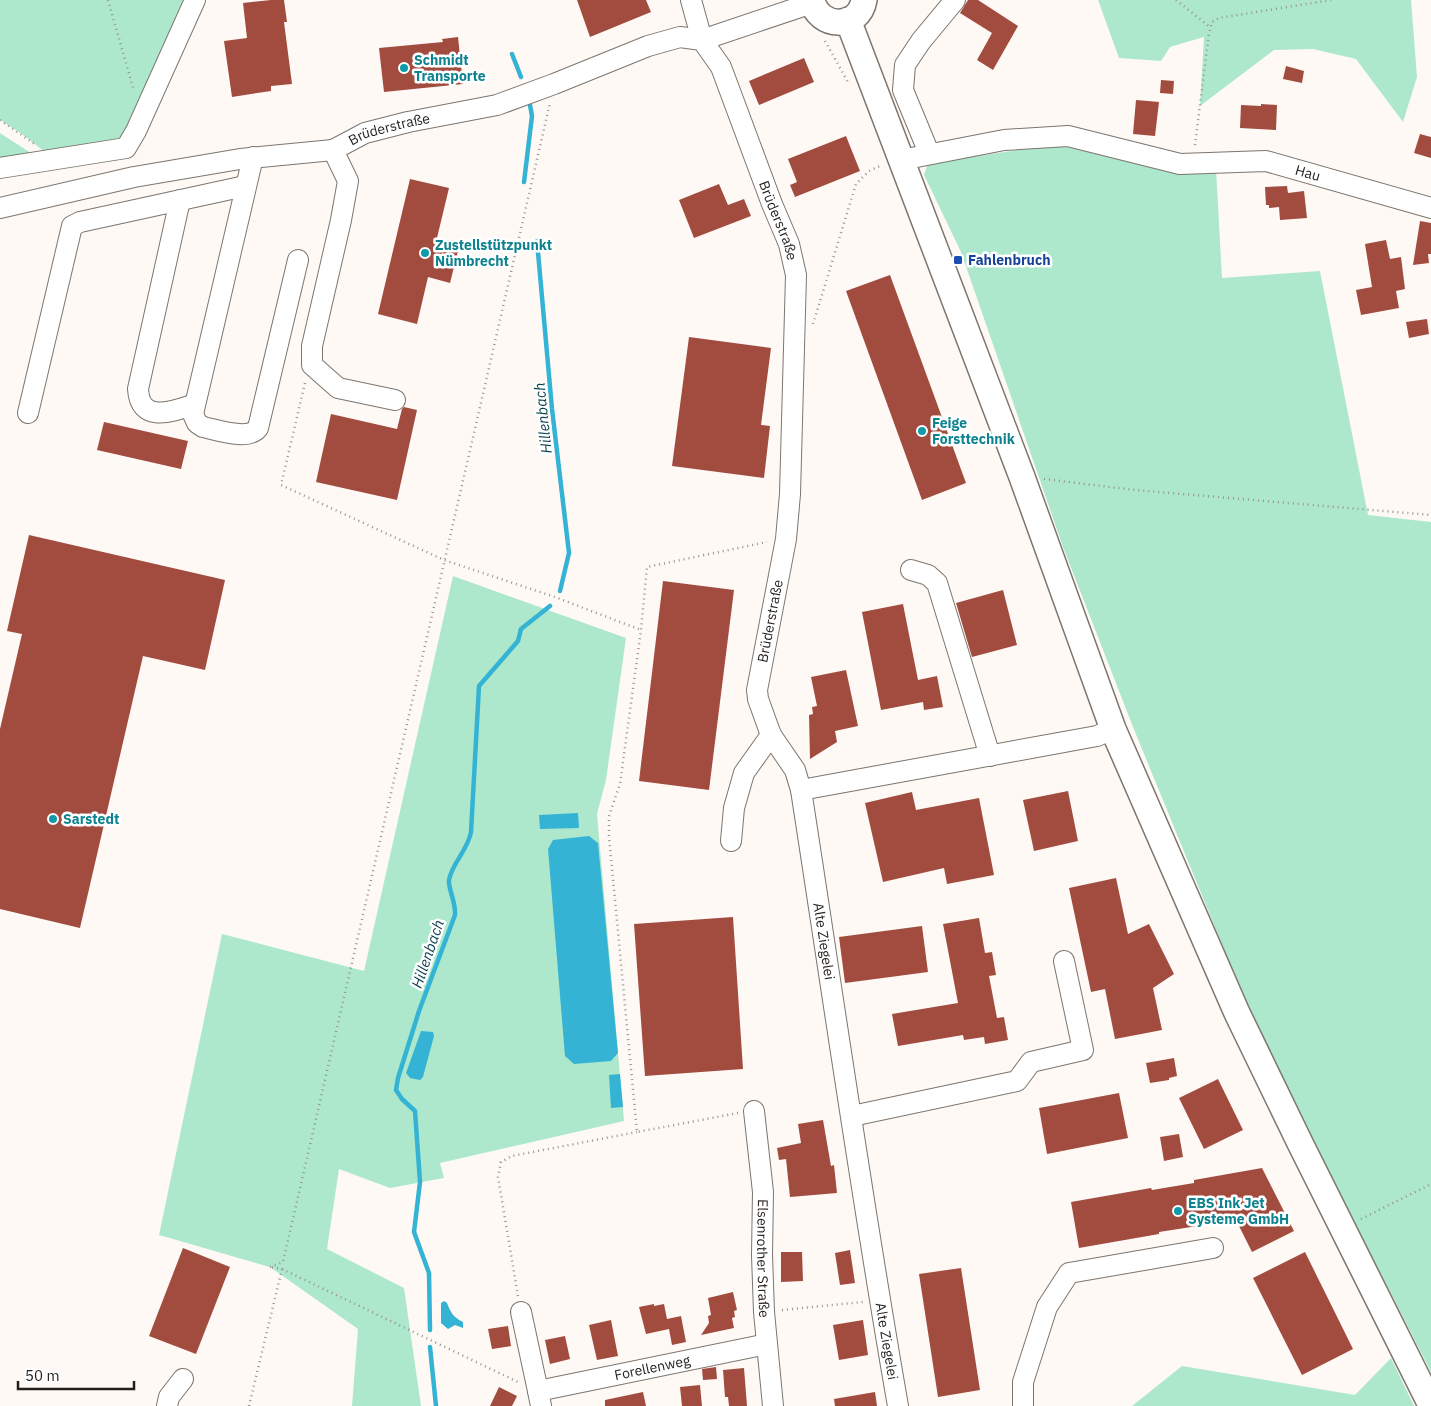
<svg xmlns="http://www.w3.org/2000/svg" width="1431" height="1406" font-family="'IBM Plex Sans',sans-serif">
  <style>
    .green { fill: #ade8cd }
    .water { fill: #35b3d5 }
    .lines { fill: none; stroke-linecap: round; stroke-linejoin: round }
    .stream { stroke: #35b3d5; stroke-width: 4.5 }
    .building { fill: #a24c40 }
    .minor-casing { stroke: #7d756e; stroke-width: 22 }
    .major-casing { stroke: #7d756e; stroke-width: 28 }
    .path { stroke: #97938f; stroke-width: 2.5; stroke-dasharray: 1 4; stroke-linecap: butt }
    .minor { stroke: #fff; stroke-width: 20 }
    .major { stroke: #fff; stroke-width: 25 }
    .culture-dot { fill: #0f9aa8; stroke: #fff; stroke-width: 2 }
    .transit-dot { fill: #1a4fb4; stroke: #fff; stroke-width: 2 }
    .labels { text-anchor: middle; stroke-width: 5; stroke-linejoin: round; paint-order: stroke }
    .culture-label { font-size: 14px; font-weight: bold; fill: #0d838f; stroke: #fff; text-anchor: start }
    .street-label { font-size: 14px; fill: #221f1c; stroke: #fff }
    .transit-label { font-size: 14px; font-weight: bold; fill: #164399; stroke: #fff; text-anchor: start }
    .water-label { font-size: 15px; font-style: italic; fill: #083f4d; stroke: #fff }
  </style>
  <rect width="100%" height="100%" fill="#fef9f4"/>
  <!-- green -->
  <path class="green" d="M0,0H195L126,148L55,160L22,134L0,120Z
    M1098,0H1411L1417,77L1403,122L1356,59L1313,49L1274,50L1200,106L1204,37L1170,47L1161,61L1119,58Z
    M0,133L34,155L0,161Z
    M1066,143L1216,169L1222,278L1320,271L1368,515L1431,522V1372L1309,1133L1246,1003L1133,727L1063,547L961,252L924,175L928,163Z
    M453,576L626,638L606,780L597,814L624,1121L440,1163L444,1178L390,1188L339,1169L327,1249L404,1288L421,1406H352L358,1329L270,1267L159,1235L222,934L364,971Z
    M1391,1358L1414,1406H1132L1182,1366L1355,1395Z"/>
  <!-- water -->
  <path class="water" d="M578,813L579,828L540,829L539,815Z
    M589,836L598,843L618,1053L611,1061L574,1064L565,1056L548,849L553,840Z
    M421,1031L433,1032L434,1036L423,1077L420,1080L410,1078L406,1073Z
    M620,1074L623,1107L611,1108L609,1075Z
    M444,1301L447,1303C451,1313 453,1317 463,1322V1328L455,1325L448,1329L441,1323V1303Z"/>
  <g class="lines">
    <!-- stream -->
    <path class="stream" d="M512,54L521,77
      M524,182L532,116L530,105
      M537,241L552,409L569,553L560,591
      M430,1330L429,1273L414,1232L420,1182L415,1111L402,1099L396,1090L398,1078L419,1011L455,915C456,902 448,889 449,880C452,863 468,850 471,832L479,686L518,641L521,629L550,606
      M430,1347L436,1406"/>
  </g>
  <!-- building -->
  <path class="building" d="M271,0H284L287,22H284L292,84L271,86V91L232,97L224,41L247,38L243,3Z
    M577,0H646L651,12L590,37Z
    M968,0H978L1018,26L993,70L977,60L992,33L960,13Z
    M458,37L463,84L384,92L379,48L443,42L442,39Z
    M804,58L814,82L759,105L749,81Z
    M1286,66L1304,71L1302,83L1283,79Z
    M1161,80L1174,81L1173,94L1160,93Z
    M1136,100L1159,102L1155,136L1133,134Z
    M1261,104L1277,105L1276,130L1240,128L1241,105L1261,106Z
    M1420,134L1431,137V158L1414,153Z
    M846,136L860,171L795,197L790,185L797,182L788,159Z
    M410,179L449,188L436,242L459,247L450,283L428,277L417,324L378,314Z
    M719,184L728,205L744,199L751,216L694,238L679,200Z
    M1287,186L1288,193L1304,191L1307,218L1280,220L1279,207L1269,208V205H1266L1265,187Z
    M1420,221L1431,223V254H1428L1429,263L1413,265Z
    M1386,240L1390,259L1401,257L1405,289L1396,291L1399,308L1361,315L1356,290L1372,287L1365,244Z
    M890,275L966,483L922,500L846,291Z
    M1427,319L1429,334L1409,338L1406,322Z
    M689,337L771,348L761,425L770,426L764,478L672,466Z
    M404,407L417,410L397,500L316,482L331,414L397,429L402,409Z
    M104,422L188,441L181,469L97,450Z
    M29,535L225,580L205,670L143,656L80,928L0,909V729L22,634L7,631Z
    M663,581L734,590L709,790L639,781Z
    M1003,590L1017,645L972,657L956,603Z
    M903,604L918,680L937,676L943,707L924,710L923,702L881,710L862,612Z
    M846,670L858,726L835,731L837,742L810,759L809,715L813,714L812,707L817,706L811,677Z
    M1068,791L1078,841L1034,851L1023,800Z
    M912,792L916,810L979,798L994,875L947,884L944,868L883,882L865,803Z
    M1116,878L1128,934L1149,924L1174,974L1153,988L1162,1030L1115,1039L1105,989L1091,992L1069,888Z
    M733,917L743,1069L645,1076L634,924Z
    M979,918L985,953L992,952L996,975L989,976L997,1018L1004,1017L1008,1040L985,1044L984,1037L964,1040L963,1035L898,1046L892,1014L958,1003L943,924Z
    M922,926L928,972L845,983L839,937Z
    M1174,1058L1177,1076L1169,1078V1080L1150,1083L1146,1063Z
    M1218,1079L1243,1130L1204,1149L1179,1098Z
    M1119,1093L1128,1138L1047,1154L1039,1108Z
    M823,1120L831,1166L834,1165L837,1193L790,1197L786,1159L779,1160L777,1148L801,1143L798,1124Z
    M1179,1134L1183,1157L1164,1161L1160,1137Z
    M1262,1168L1294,1231L1252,1252L1236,1220L1159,1232V1234L1079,1248L1071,1202L1151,1188L1152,1190L1194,1183V1180Z
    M183,1248L230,1267L196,1354L149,1336Z
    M850,1250L855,1283L840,1285L835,1253Z
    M781,1252H802L803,1281L781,1282Z
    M1305,1252L1353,1349L1302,1375L1253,1278Z
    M961,1268L980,1390L938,1397L919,1274Z
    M733,1292L737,1310L734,1311L735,1317L732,1318L734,1328L701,1335L709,1323L708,1316L711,1315L708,1298Z
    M654,1304V1306L664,1304L667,1319L681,1316L686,1342L672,1345L669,1329L646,1334L639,1307Z
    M611,1320L618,1356L597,1360L589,1325Z
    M863,1320L868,1355L839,1360L833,1325Z
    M508,1326L511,1346L492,1349L488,1329Z
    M565,1336L570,1359L550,1364L545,1340Z
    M716,1367L717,1379L703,1380L702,1369Z
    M744,1368L747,1406H729L728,1397H725L723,1370Z
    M700,1385L702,1406H682L680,1387Z
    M499,1387L517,1396L512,1406H490Z
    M643,1392L646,1406H605V1400Z
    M875,1392L877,1406H835L834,1399Z"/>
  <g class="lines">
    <!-- minor casing -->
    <g class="minor-casing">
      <g id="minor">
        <path d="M691,0L702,40L812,3"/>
        <path d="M929,153L903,90L905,65L921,41L955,0"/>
        <path d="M253,157L193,414L197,423L203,427C218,430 248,441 258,428L298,260"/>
        <path id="s1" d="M901,160L1004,140L1068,136L1180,164L1266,161L1431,208"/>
        <path d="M0,168L126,148L136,131L195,0"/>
        <path d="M180,200L138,389C140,425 174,411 195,404"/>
        <path d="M0,208L134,177L240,159L333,150"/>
        <path id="s2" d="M395,400L338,388L312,365V346L341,220L348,181L333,150L365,133L408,122L497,105L554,84L648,46L680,37L702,40L721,67L772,204L789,244L796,275L790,494L786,539L757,690L758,699L771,735L795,770L801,790C833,996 862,1201 898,1406"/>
        <path d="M28,413L72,226L80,222L245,186"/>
        <path d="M911,570L928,575L937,583L990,756"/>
        <path d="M801,790L1097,736L1113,729"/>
        <path d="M731,841L734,808L744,773L771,735"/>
        <path id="s3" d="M754,1111L763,1192L762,1255L764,1312L773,1406"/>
        <path d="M852,1116L1017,1081L1031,1062L1083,1050L1064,961"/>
        <path d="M521,1312L538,1391"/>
        <path d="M167,1406L169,1397L183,1379"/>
        <path id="s4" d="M541,1406L538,1391L767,1344"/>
        <path d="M1023,1406V1382L1047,1307L1069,1273L1213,1248"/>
      </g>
    </g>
    <!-- major casing -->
    <g class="major-casing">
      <path id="major" d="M812,0C818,29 859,30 864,0
        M848,20L1022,477L1113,729L1237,1013L1300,1143L1431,1405"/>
    </g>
    <!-- path -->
    <path class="path" d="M108,0L134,91
      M1176,0L1210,27
      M825,41L849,84
      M0,120L36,145
      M1195,145L1209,33L1212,22L1219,18L1331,0
      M813,324L856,184L869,171L882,165
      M305,383L281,485L444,560L555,597L641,630
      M1044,479L1135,490L1431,515
      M738,1113L637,1132L609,837V816L620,784L641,630L647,567L767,542
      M1361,1219L1431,1184
      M270,1267L283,1262L550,103
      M282,1269L518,1382
      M518,1296L498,1177L501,1162L512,1156L637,1132
      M782,1310L863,1302
      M249,1406L282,1269L271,1267"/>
    <!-- minor -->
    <use href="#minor" class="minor"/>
    <!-- major -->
    <use href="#major" class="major"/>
  </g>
  <!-- markers -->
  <g class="culture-dot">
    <circle cx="404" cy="68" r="5"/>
    <circle cx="425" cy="253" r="5"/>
    <circle cx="922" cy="431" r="5"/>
    <circle cx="53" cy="819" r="5"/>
    <circle cx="1178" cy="1211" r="5"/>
  </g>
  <rect class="transit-dot" x="953" y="255" width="10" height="10" rx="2.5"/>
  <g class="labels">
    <!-- culture labels -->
    <g class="culture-label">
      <text x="414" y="65">Schmidt<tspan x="414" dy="16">Transporte</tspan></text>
      <text x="435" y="250">Zustellstützpunkt<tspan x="435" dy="16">Nümbrecht</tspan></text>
      <text x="932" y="428">Feige<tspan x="932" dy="16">Forsttechnik</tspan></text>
      <text x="63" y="824">Sarstedt</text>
      <text x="1188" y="1208">EBS Ink Jet<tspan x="1188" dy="16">Systeme GmbH</tspan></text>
    </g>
    <!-- street labels -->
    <g class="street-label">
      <text dy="5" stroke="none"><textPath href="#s2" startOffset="376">Brüderstraße</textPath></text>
      <text dy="5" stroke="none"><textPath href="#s1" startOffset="414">Hau</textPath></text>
      <text dy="5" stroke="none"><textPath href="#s2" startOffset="901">Brüderstraße</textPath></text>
      <text transform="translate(770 621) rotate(-79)" y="5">Brüderstraße</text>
      <text dy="5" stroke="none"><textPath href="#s2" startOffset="1640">Alte Ziegelei</textPath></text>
      <text dy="5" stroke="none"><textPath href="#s3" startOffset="148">Elsenrother Straße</textPath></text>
      <text dy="5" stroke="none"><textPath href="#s2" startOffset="2045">Alte Ziegelei</textPath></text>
      <text dy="5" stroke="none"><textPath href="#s4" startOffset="132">Forellenweg</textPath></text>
    </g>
    <!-- transit labels -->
    <g class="transit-label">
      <text x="968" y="265">Fahlenbruch</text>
    </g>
    <!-- water labels -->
    <g class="water-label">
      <text transform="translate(543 418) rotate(-96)" y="5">Hillenbach</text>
      <text transform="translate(428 954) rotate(-71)" y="5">Hillenbach</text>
    </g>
  </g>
  <!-- scale -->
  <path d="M18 1381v8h116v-8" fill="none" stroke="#221f1c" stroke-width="2.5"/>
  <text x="25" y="1381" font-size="15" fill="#221f1c" stroke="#ffffff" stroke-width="4" paint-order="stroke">50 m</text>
</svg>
